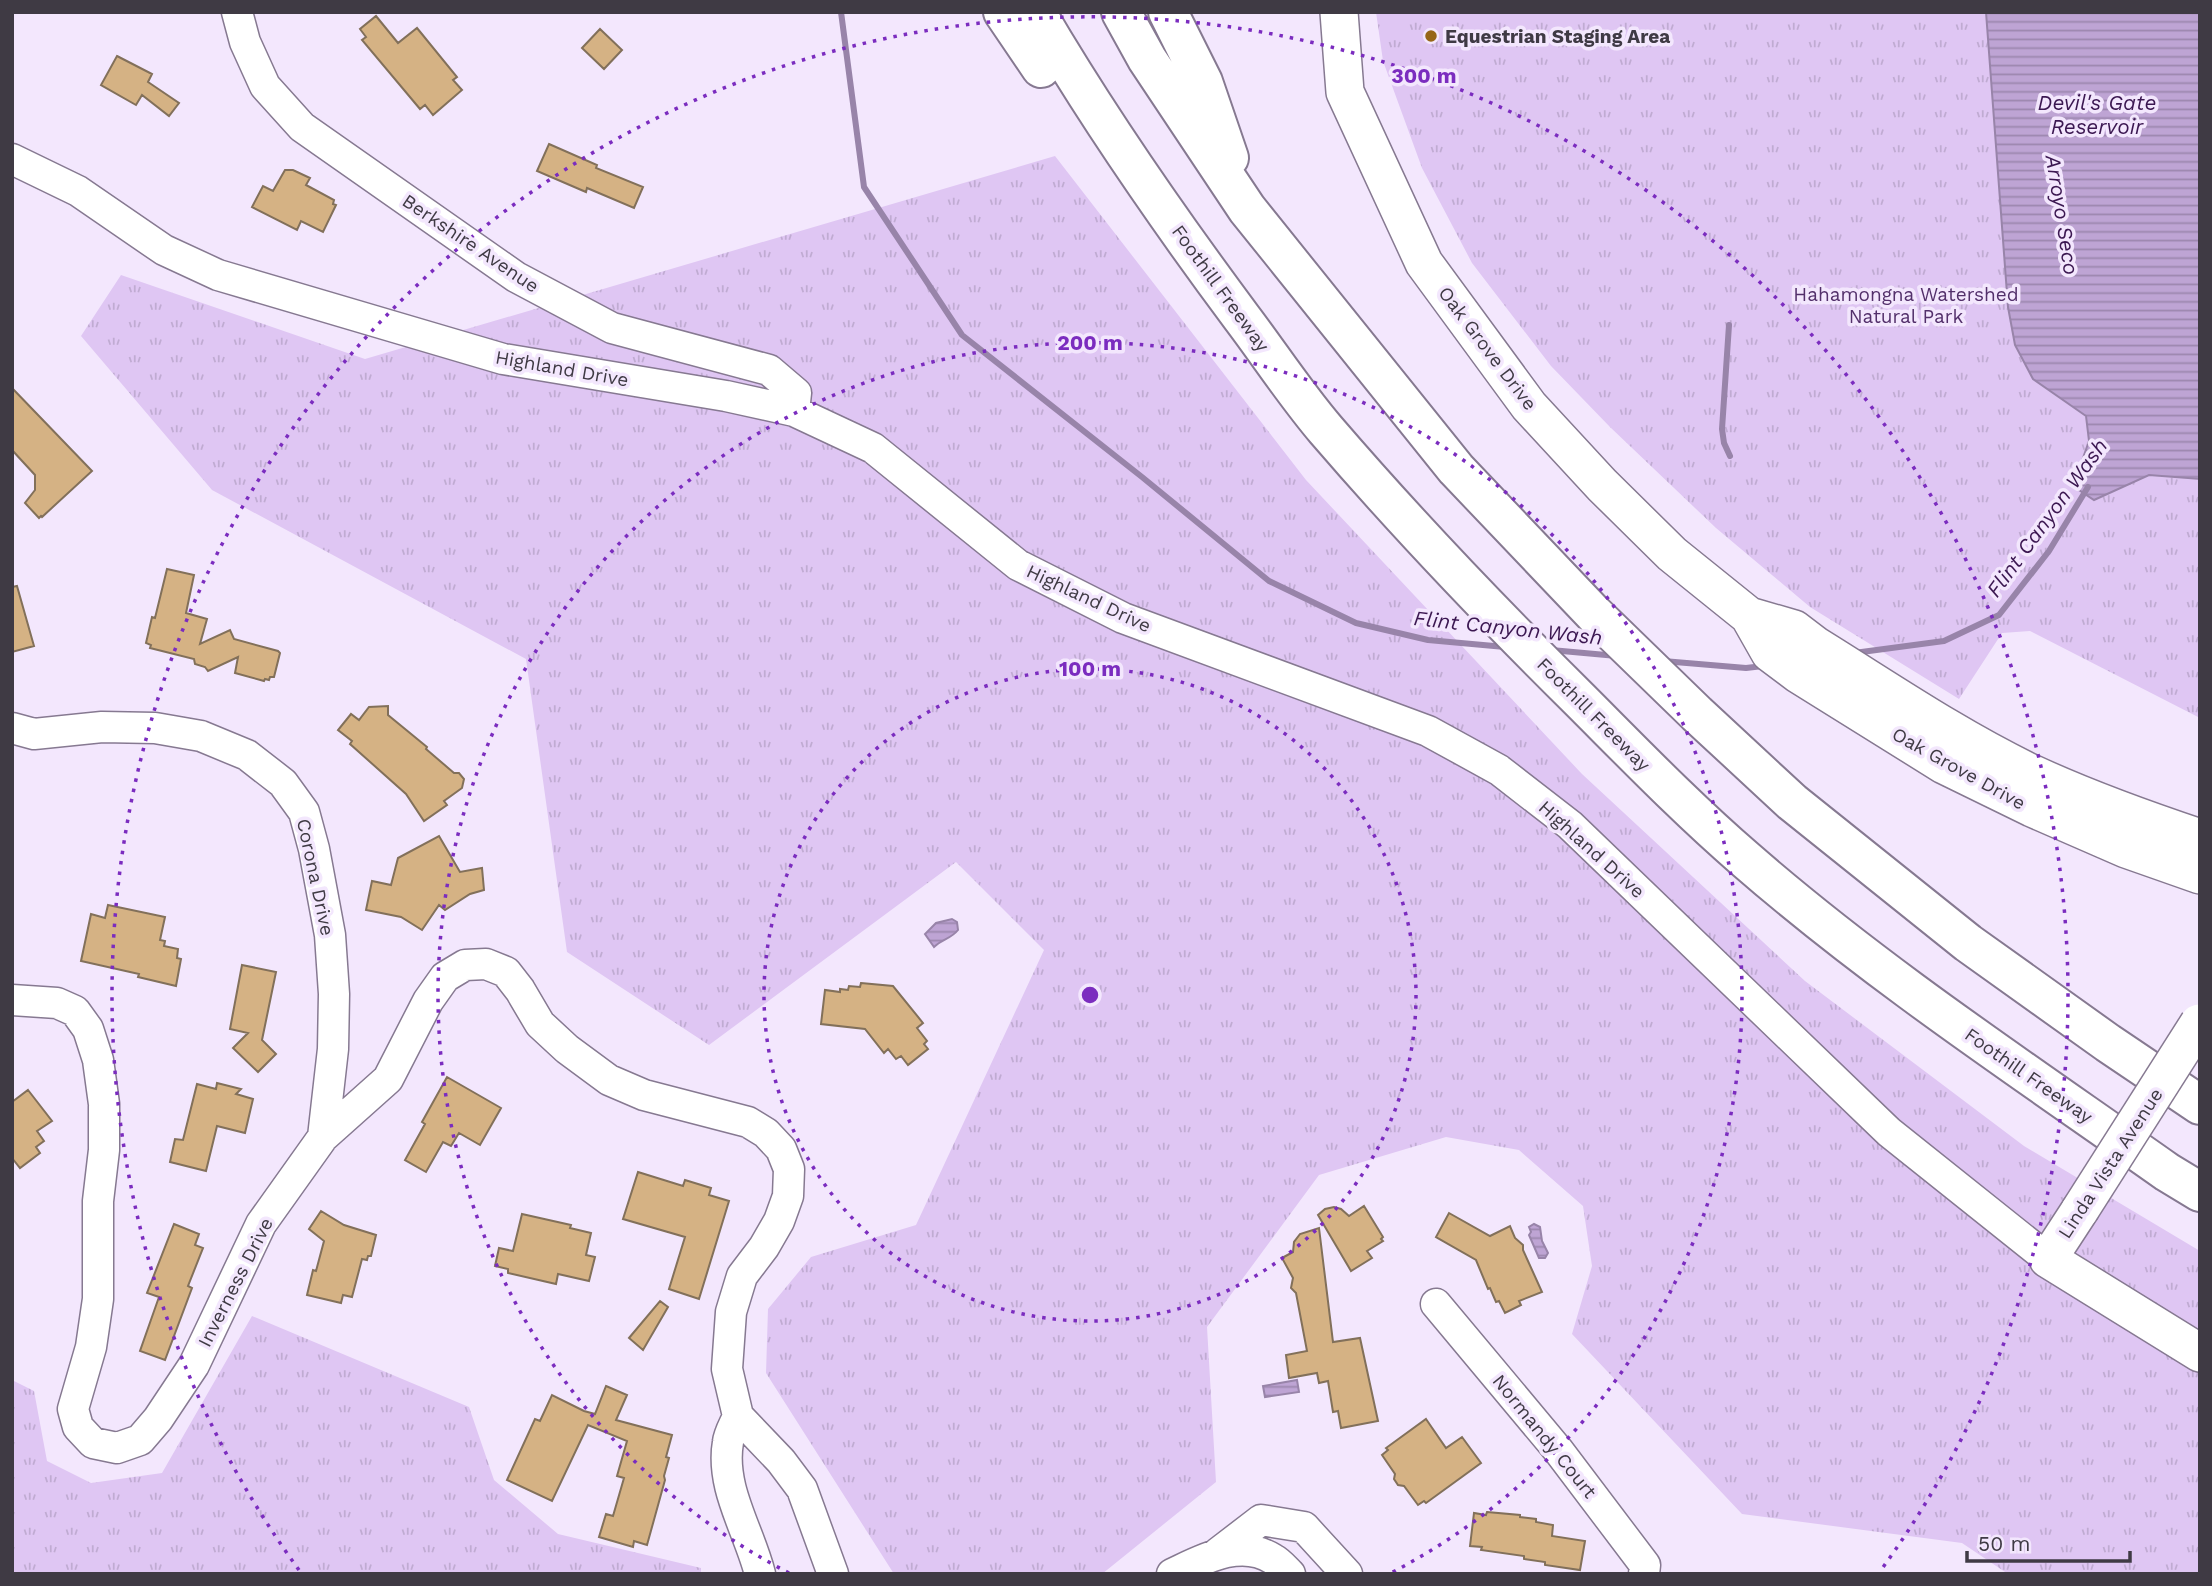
<svg xmlns="http://www.w3.org/2000/svg" width="2212" height="1586" font-family="'Work Sans',sans-serif">
  <style>
    .grass { fill: url(#grass-tufts) }
    .water { fill: url(#water-rules); stroke: #9884a9; stroke-width: 2 }
    .lines { fill: none; stroke-linecap: round; stroke-linejoin: round }
    .stream { stroke: #9884a9; stroke-width: 6 }
    .building { fill: #d5b284; stroke: #82705a; stroke-width: 2 }
    .minor-casing { stroke: #867991; stroke-width: 33 }
    .major-casing { stroke: #867991; stroke-width: 40 }
    .highway-casing { stroke: #867991; stroke-width: 42 }
    .minor { stroke: #fff; stroke-width: 30 }
    .major { stroke: #fff; stroke-width: 37 }
    .highway { stroke: #fff; stroke-width: 38 }
    .major-bridge-casing { stroke: #867991; stroke-width: 40; stroke-linecap: butt }
    .major-bridge { stroke: #fff; stroke-width: 37 }
    .ring { fill: none; stroke: #7b2cbf; stroke-width: 3.5; stroke-dasharray: 3.5 7 }
    .poi-dot { fill: #966617; stroke: #f3e7fd; stroke-width: 2.5 }
    .labels { text-anchor: middle; stroke-width: 7; stroke-linejoin: round; paint-order: stroke }
    .poi-label { font-size: 19px; font-weight: bold; fill: #3f3a44; stroke: #f3e7fd; text-anchor: start }
    .street-label { font-size: 19px; fill: #3f3a44; stroke: #f3e7fd }
    .park-label { font-size: 19px; fill: #53306b; stroke: #f3e7fd }
    .water-label { font-size: 21px; font-style: italic; fill: #3b1751; stroke: #f3e7fd }
    .centre { fill: #7b2cbf; stroke: #f3e7fd; stroke-width: 3.5 }
    .ring-label { font-size: 21px; text-anchor: middle; font-weight: bold; fill: #7b2cbf; stroke: #f3e7fd; stroke-width: 7; stroke-linejoin: round; paint-order: stroke }
  </style>
  <defs>
    <pattern id="grass-tufts" width="24" height="20" patternUnits="userSpaceOnUse" patternTransform="scale(1.75)"><rect width="24" height="20" fill="#dfc6f3"/><path d="M3 7l-1-3M5 7V3M7 7l1-3M15 17l-1-3M17 17v-4M19 17l1-3" fill="none" stroke="#c0abd2"/></pattern>
    <pattern id="water-rules" width="6" height="5" patternUnits="userSpaceOnUse" patternTransform="scale(1.75)"><rect width="6" height="5" fill="#bea4d4"/><path d="M0 2.5h6" fill="none" stroke="#9c87ae"/></pattern>
  </defs>
  <rect width="100%" height="100%" fill="#f3e7fd"/>
  <!-- grass -->
  <path class="grass" d="M1376,12H2200V718L2030,631L2002,633L1959,699L1810,607L1716,528L1610,427L1551,366L1472,263L1422,168L1383,61Z
    M1055,156L1306,480L1582,774L1805,981L2024,1146L2200,1251V1574H2008L1962,1543L1742,1514L1572,1334L1592,1266L1583,1206L1519,1150L1446,1137L1319,1175L1207,1327L1216,1482L1102,1574H894L766,1373L768,1309L811,1257L916,1225L1044,950L956,862L709,1045L567,952L526,659L212,490L81,336L121,275L365,359Z
    M252,1316L469,1407L494,1480L558,1534L701,1568V1574H12V1380L34,1391L47,1461L91,1483L162,1473Z"/>
  <!-- water -->
  <path class="water" d="M1986,12H2200V479L2149,475L2094,500L2073,486L2089,441L2086,416L2033,379L2015,345L2008,307Z
    M952,919L957,922L958,930C951,939 942,939 934,947L925,934L936,923Z
    M1534,1224L1540,1227L1542,1241L1548,1253L1545,1258H1539L1529,1235L1531,1232L1529,1227Z
    M1297,1380L1299,1392L1265,1397L1263,1386Z"/>
  <g class="lines">
    <!-- stream -->
    <path class="stream" d="M841,12L864,187L962,335L1142,477L1269,581L1356,623L1428,640L1505,647
      M1729,325L1722,429L1724,443L1730,456
      M1551,650L1617,656
      M1854,653L1944,641L1999,615L2049,551L2088,487
      M1663,661L1746,668L1763,666"/>
  </g>
  <!-- building -->
  <path class="building" d="M376,16L398,43L417,28L457,77L453,80L462,90L433,115L425,105L420,109L362,40L366,37L360,29Z
    M600,29L622,50L604,69L582,48Z
    M117,56L152,74L148,82L179,103L169,116L142,95L136,105L101,85Z
    M549,144L597,165L596,168L643,187L634,208L587,188L586,192L537,171Z
    M285,170H293L310,178L306,185L334,200L333,204L336,205L323,232L301,221L297,230L252,207L263,186L273,191Z
    M12,388L92,471L42,517L41,516L39,518L25,503L35,490V475L12,450Z
    M167,569L194,575L186,613L207,619L200,644L230,630L234,639L278,651L280,653L274,677H270L269,680L265,679L264,681L235,673L238,657L208,671L205,667L195,664L194,659L150,648L151,645L146,643L152,617L155,618Z
    M17,586L34,646L12,652V587Z
    M388,706V715L427,747L426,749L454,773H459L464,779L462,788L444,801L447,805L424,821L406,794L350,744L352,741L338,730L351,714L359,720L369,707Z
    M439,836L460,872L482,868L484,890L470,894L445,910L439,905L422,930L401,917L366,910L372,881L391,885L398,858Z
    M108,905L165,917L160,940L165,941L164,946L178,949L177,958L181,959L176,986L138,977L139,974L81,961L91,914L105,918Z
    M242,965L276,972L262,1040L276,1054L258,1072L233,1048L248,1033L230,1029Z
    M861,983L893,986L923,1023L917,1028L927,1041L924,1044L928,1049L908,1065L901,1056L896,1059L888,1049L884,1053L865,1029L821,1024L825,990L840,992V989L848,990L849,986L860,987Z
    M447,1077L501,1108L480,1145L459,1133L451,1146L443,1142L426,1172L405,1160L425,1124L422,1122Z
    M217,1083L241,1089L236,1094L253,1099L245,1133L217,1126L206,1171L170,1162L175,1139L183,1140L197,1084L216,1089Z
    M28,1090L52,1121L37,1131L44,1141L36,1147L40,1153L20,1168L12,1158V1102Z
    M638,1172L683,1186L685,1180L711,1188L709,1195L729,1201L699,1299L669,1289L685,1237L623,1219Z
    M1364,1206L1383,1237L1381,1239L1383,1241L1367,1251L1372,1258L1351,1271L1318,1215L1325,1209L1334,1207L1341,1209L1349,1216Z
    M321,1211L344,1225L376,1235L371,1256H368L367,1260L362,1259L352,1297L343,1295L341,1303L307,1295L313,1270L316,1271L324,1241L309,1229Z
    M1449,1213L1490,1236L1510,1226L1515,1238L1523,1245V1250L1542,1292L1519,1301L1521,1305L1505,1313L1499,1301L1496,1302L1490,1288L1488,1289L1476,1260L1436,1237Z
    M522,1214L571,1225L570,1228L591,1233L586,1255L595,1257L589,1281L558,1274L556,1284L508,1273V1269L495,1266L499,1248L513,1251Z
    M174,1224L199,1234L195,1245L203,1248L188,1286L192,1288L165,1360L140,1351L159,1297L147,1293Z
    M1319,1228L1333,1342L1360,1338L1378,1421L1341,1428L1338,1411L1333,1412L1328,1381L1319,1383L1317,1373L1289,1378L1286,1355L1307,1351L1296,1293L1291,1288L1293,1278L1282,1258L1293,1252L1294,1242L1300,1234Z
    M660,1301L668,1307L643,1350L629,1338Z
    M606,1386L627,1395L616,1420L672,1435L666,1457L669,1458L664,1476L665,1480L647,1545L634,1541L633,1547L599,1537L606,1514L613,1516L624,1478L617,1476L627,1441L588,1425L552,1501L507,1480L535,1419L540,1421L552,1395L584,1411L595,1414Z
    M1426,1419L1446,1448L1462,1437L1481,1463L1426,1503L1424,1501L1418,1505L1404,1486L1398,1485L1394,1479L1395,1474L1382,1455L1388,1450L1386,1448Z
    M1487,1512L1520,1515V1517L1536,1519V1522L1553,1525L1552,1536L1585,1541L1580,1570L1545,1565V1562L1524,1559V1556L1481,1550L1482,1547L1470,1546L1474,1513L1486,1515Z"/>
  <g class="lines">
    <!-- minor casing -->
    <g class="minor-casing">
      <path id="minor" d="M237,12L245,42L265,86L302,127L516,277L612,328L769,370L796,393L794,411
        M12,159L78,191L164,250L218,275L503,359L726,396L794,411L873,448L1018,565L1123,618L1428,731L1499,770L1570,825L1889,1132L2048,1259
        M12,728L34,734L102,727L155,728L201,736L247,755L283,783L304,812L314,849L330,935L334,994L333,1049L323,1137
        M12,1000L57,1003L75,1011L88,1029L98,1060L104,1104V1150L98,1201V1299L91,1347L73,1409L78,1427L93,1443L117,1448L140,1440L158,1419L194,1365L261,1224L323,1137L388,1079L428,1001L445,977L465,965L486,964L506,972L520,990L540,1024L567,1049L609,1080L644,1095L748,1122L766,1133L781,1149L789,1169L788,1196L779,1221L764,1247L742,1276L731,1312L727,1369L738,1416L781,1461L802,1489L833,1574
        M1436,1304L1558,1450L1645,1565L1644,1574
        M738,1416C735,1424 729,1433 728,1442C720,1488 749,1530 760,1574
        M1218,1553L1261,1520L1304,1527L1347,1574
        M1172,1574C1202,1560 1240,1538 1273,1559C1279,1562 1285,1569 1290,1574"/>
    </g>
    <!-- major casing -->
    <g class="major-casing">
      <path id="major" d="M1339,12L1345,92L1424,263L1529,406L1602,485L1672,554L1749,616L1770,653L1798,674L1944,765L2032,808L2126,849L2200,875
        M1749,616L1794,629L1815,645C1886,689 1956,737 2031,773C2085,798 2143,819 2200,838
        M2080,1210L2048,1259L2200,1353"/>
    </g>
    <!-- highway casing -->
    <g class="highway-casing">
      <path id="highway" d="M1003,12L1041,68
        M1036,12C1098,118 1169,220 1242,318C1270,355 1296,395 1326,430C1406,523 1492,613 1579,699C1633,753 1687,809 1745,859C1877,974 2024,1071 2167,1172L2200,1192
        M1121,12L1147,59L1247,209L1456,469L1594,614L1697,714L1792,802L1968,943L2108,1043L2200,1105
        M1168,12L1203,82L1229,158"/>
    </g>
    <!-- minor -->
    <use href="#minor" class="minor"/>
    <!-- major -->
    <use href="#major" class="major"/>
    <!-- highway -->
    <use href="#highway" class="highway"/>
    <!-- major-bridge casing -->
    <g class="major-bridge-casing">
      <path id="major-bridge" d="M2080,1210L2199,1023"/>
    </g>
    <!-- major-bridge -->
    <use href="#major-bridge" class="major-bridge"/>
  </g>
  <!-- distance rings -->
  <g class="ring">
    <circle cx="1090" cy="995" r="326"/>
    <path d="M789 1573A652 652 0 1 1 1391 1573"/>
    <path d="M299 1570A978 978 0 1 1 1881 1570"/>
  </g>
  <!-- markers -->
  <circle class="poi-dot" cx="1431" cy="36" r="7"/>
  <g class="labels">
    <!-- poi labels -->
    <g class="poi-label">
      <text x="1445" y="43">Equestrian Staging Area</text>
    </g>
    <!-- street labels -->
    <g class="street-label">
      <text transform="translate(471 243) rotate(34)" y="7">Berkshire Avenue</text>
      <text transform="translate(1221 288) rotate(54)" y="7">Foothill Freeway</text>
      <text transform="translate(1488 348) rotate(53)" y="7">Oak Grove Drive</text>
      <text transform="translate(562 368) rotate(10)" y="7">Highland Drive</text>
      <text transform="translate(1089 598) rotate(25)" y="7">Highland Drive</text>
      <text transform="translate(1594 714) rotate(45)" y="7">Foothill Freeway</text>
      <text transform="translate(1959 768) rotate(29)" y="7">Oak Grove Drive</text>
      <text transform="translate(1592 849) rotate(42)" y="7">Highland Drive</text>
      <text transform="translate(316 877) rotate(78)" y="7">Corona Drive</text>
      <text transform="translate(2029 1075) rotate(35)" y="7">Foothill Freeway</text>
      <text transform="translate(2110 1163) rotate(-57)" y="7">Linda Vista Avenue</text>
      <text transform="translate(235 1282) rotate(-63)" y="7">Inverness Drive</text>
      <text transform="translate(1545 1436) rotate(51)" y="7">Normandy Court</text>
    </g>
    <!-- park labels -->
    <g class="park-label">
      <text x="1906" y="301">Hahamongna Watershed<tspan x="1906" dy="22">Natural Park</tspan></text>
    </g>
    <!-- water labels -->
    <g class="water-label">
      <text x="2097" y="110">Devil's Gate<tspan x="2097" dy="24">Reservoir</tspan></text>
      <text transform="translate(2062 215) rotate(81)" y="7">Arroyo Seco</text>
      <text transform="translate(2047 518) rotate(-54)" y="7">Flint Canyon Wash</text>
      <text transform="translate(1508 628) rotate(6)" y="7">Flint Canyon Wash</text>
    </g>
  </g>
  <circle cx="1090" cy="995" r="10" class="centre"/>
  <g class="ring-label">
    <text x="1424" y="83">300 m</text>
    <text x="1090" y="350">200 m</text>
    <text x="1090" y="676">100 m</text>
  </g>
  <!-- border -->
  <rect width="2212" height="1586" fill="none" stroke="#3f3a44" stroke-width="28"/>
  <!-- scale -->
  <path d="M1967 1551v10h163v-10" fill="none" stroke="#3f3a44" stroke-width="3.5"/>
  <text x="1978" y="1551" font-size="21" fill="#3f3a44" stroke="#f3e7fd" stroke-width="5" paint-order="stroke">50 m</text>
</svg>
